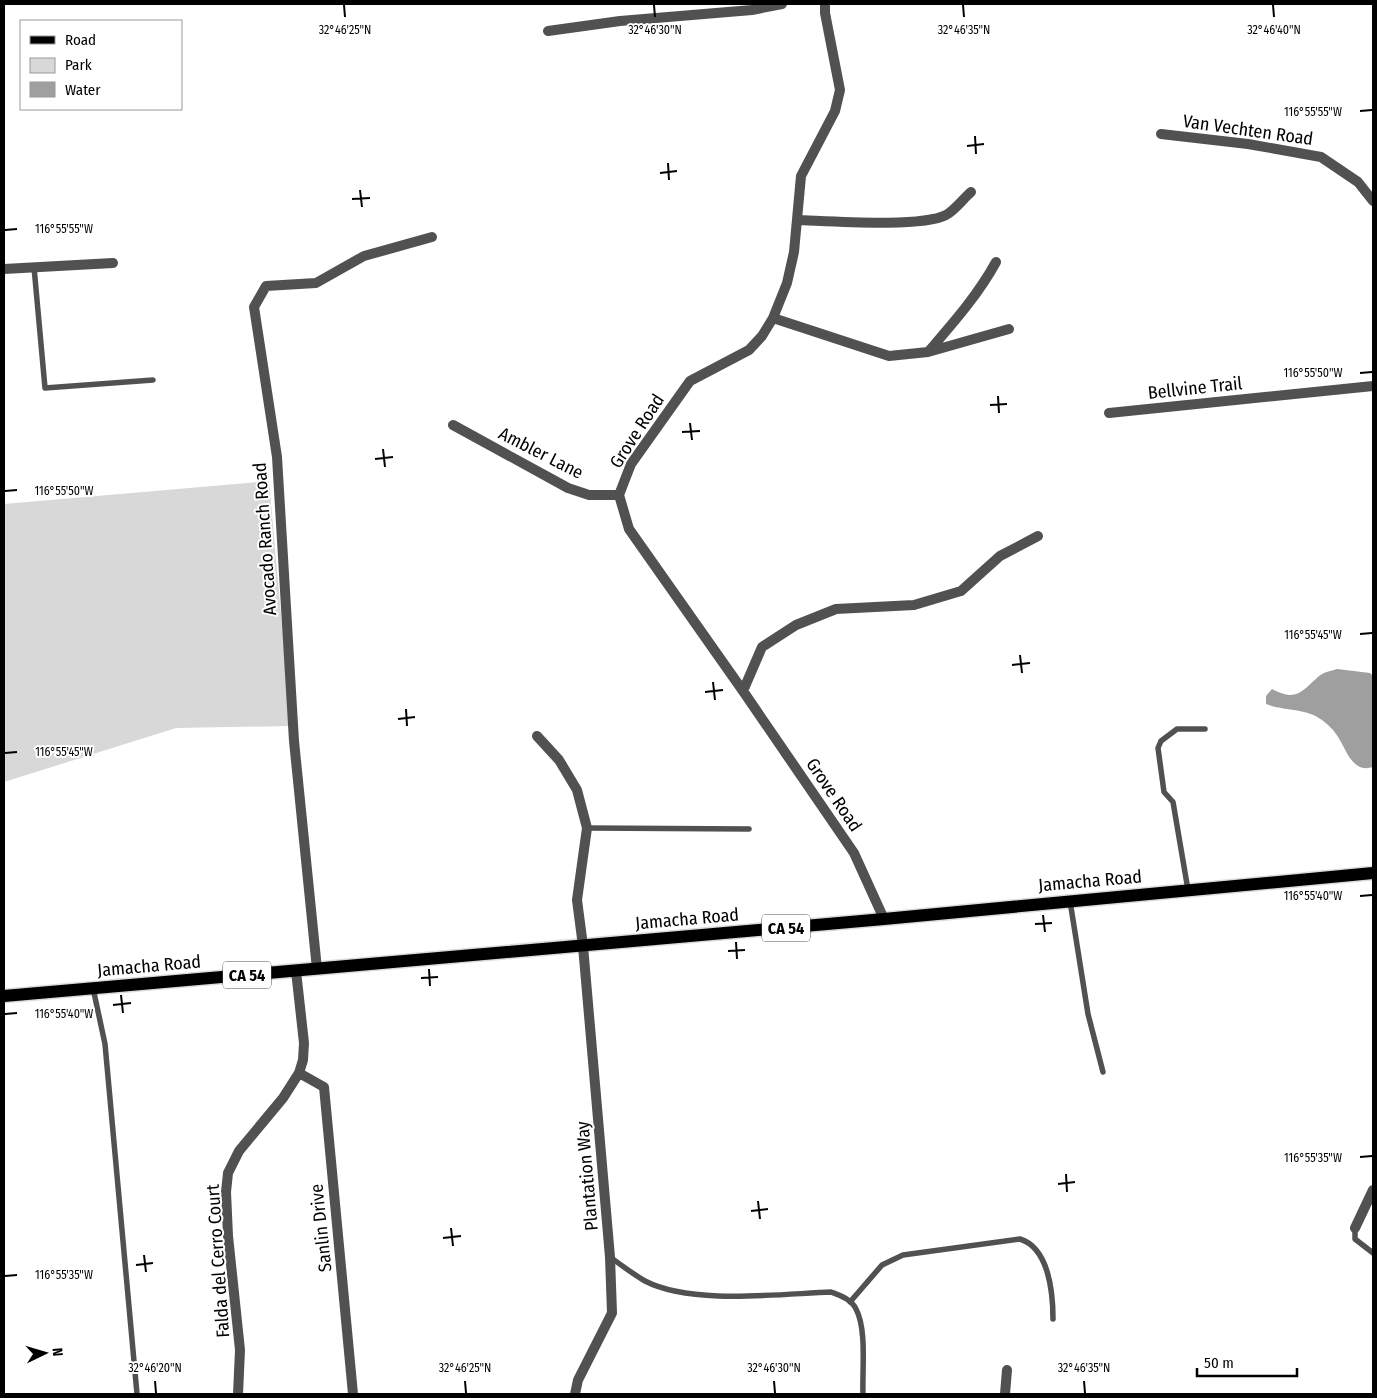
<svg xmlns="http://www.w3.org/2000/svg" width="1377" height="1398" font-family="'Fira Sans Condensed',sans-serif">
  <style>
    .green { fill: #d8d8d8 }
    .water { fill: #9f9f9f }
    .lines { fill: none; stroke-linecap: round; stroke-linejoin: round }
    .primary-casing { stroke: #dbdbdb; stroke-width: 15 }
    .lane { stroke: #515151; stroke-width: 5.5 }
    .street { stroke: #515151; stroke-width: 10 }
    .primary { stroke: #000; stroke-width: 12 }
    .ticks { fill: none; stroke: #000; stroke-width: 2 }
    .labels { text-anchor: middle; stroke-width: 4; stroke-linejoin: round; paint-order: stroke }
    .shield { fill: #fff; stroke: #4c4c4c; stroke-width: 1 }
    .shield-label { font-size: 16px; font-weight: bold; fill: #000 }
    .street-label { font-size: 18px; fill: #000; stroke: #fff }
    .ticks-label { font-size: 12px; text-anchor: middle; fill: #000; stroke: #fff; stroke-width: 4; stroke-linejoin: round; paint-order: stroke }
  </style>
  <rect width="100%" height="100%" fill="#fff"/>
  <!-- green -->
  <path class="green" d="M269,481L291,726L176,728L4,782V504Z"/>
  <!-- water -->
  <path class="water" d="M1337,669L1370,673L1373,676V767C1351,774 1346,747 1336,734C1333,729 1327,724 1322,720C1307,708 1284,711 1266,704V696L1272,689C1297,702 1301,692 1319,676C1324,672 1331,671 1337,669Z"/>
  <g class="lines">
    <!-- primary casing -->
    <g class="primary-casing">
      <path id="primary" d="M4,996L884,919L1373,873"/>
    </g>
    <!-- lane -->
    <path class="lane" d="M34,267L45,388L153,380
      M587,828L749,829
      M1188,890L1173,802L1164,792L1158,748L1161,741L1177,729H1205
      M1070,901L1088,1014L1103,1072
      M93,988L105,1044L137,1394
      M1355,1228V1239L1373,1253
      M610,1257C621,1265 633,1274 645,1281C691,1305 779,1294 831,1292C841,1296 851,1299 856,1309C867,1329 862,1371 863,1394
      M850,1302L882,1265L903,1255L1020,1239C1049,1248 1053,1293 1053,1319"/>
    <!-- street -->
    <path class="street" d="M825,4V13L840,90L835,111L801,176L794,252L787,283L773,318L762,336L749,350L690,381L631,464L619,495L629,529L743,691L854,853L884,919
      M548,31L620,21L752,10L782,4
      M1161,134L1248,144L1321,157L1358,182L1373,201
      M797,220C828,221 921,228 946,215C955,210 963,199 971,192
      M4,269L113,263
      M773,318L889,356L928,352L1009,329
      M929,351C953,323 978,295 996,262
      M1109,413L1373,386
      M453,425L568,488L589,495H619
      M743,691L762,647L796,625L836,609L914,605L961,591L1000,556L1038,536
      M537,736L559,760L577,790L587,828L577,900L583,946L610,1257L612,1313L578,1380L575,1394
      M317,969L294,741L277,457L254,307L266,286L316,283L364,256L432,237
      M299,1073L324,1087L353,1394
      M1355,1228L1373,1190
      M238,1394L240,1350L228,1236L226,1192L228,1173L239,1151L283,1098L299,1073L303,1060L304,1043L296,971
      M1005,1394L1007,1370"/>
    <!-- primary -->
    <use href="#primary" class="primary"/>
  </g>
  <!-- ticks -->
  <path class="ticks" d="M344,5L345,17M654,5L655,17M963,5L964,17M1273,5L1274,17M1360,111L1372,110M975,136L976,154M967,146L984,144M668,163L669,180M660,173L677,171M360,190L362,207M352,199L370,198M5,230L17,229M1360,373L1372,372M998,396L999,413M990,405L1007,404M690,423L692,440M682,432L700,431M383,449L385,467M375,459L393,457M5,491L17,490M1360,634L1372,633M1020,655L1022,673M1012,665L1030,663M713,682L715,700M705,692L723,690M406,709L407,726M398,719L415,717M5,753L17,752M1360,896L1372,895M1043,915L1045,932M1035,924L1052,923M736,942L737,959M728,951L745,950M429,969L430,986M421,978L438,977M121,995L123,1013M113,1005L131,1003M5,1014L17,1013M1360,1157L1372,1156M1066,1174L1067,1192M1058,1184L1075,1182M758,1201L760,1219M751,1211L768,1209M451,1228L453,1246M443,1238L461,1236M144,1255L146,1272M136,1265L153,1263M5,1276L17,1275M155,1381L156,1393M465,1381L466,1393M774,1381L775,1393M1084,1381L1085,1393"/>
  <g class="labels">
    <!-- shield labels -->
    <g class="shield">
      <rect x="762" y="914.5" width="48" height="27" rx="4"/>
      <rect x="223" y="961.5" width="48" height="27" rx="4"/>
    </g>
    <g class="shield-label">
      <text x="786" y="934">CA 54</text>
      <text x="247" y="981">CA 54</text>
    </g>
    <!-- street labels -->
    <g class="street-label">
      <text transform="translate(1248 130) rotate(8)" y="6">Van Vechten Road</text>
      <text transform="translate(1195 388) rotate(-6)" y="6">Bellvine Trail</text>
      <text transform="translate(637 431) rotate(-57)" y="6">Grove Road</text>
      <text transform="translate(541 453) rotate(27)" y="6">Ambler Lane</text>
      <text transform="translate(265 539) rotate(-94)" y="6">Avocado Ranch Road</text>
      <text transform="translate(834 795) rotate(56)" y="6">Grove Road</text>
      <text transform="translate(1090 881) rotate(-5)" y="6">Jamacha Road</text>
      <text transform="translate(687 919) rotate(-5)" y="6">Jamacha Road</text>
      <text transform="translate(149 966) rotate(-5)" y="6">Jamacha Road</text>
      <text transform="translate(587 1176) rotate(-95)" y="6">Plantation Way</text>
      <text transform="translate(321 1228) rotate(-96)" y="6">Sanlin Drive</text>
      <text transform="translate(218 1261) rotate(-94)" y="6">Falda del Cerro Court</text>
    </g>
  </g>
  <g class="ticks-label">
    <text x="1274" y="34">32°46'40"N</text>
    <text x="345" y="34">32°46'25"N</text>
    <text x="655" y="34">32°46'30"N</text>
    <text x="964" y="34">32°46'35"N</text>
    <text x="1313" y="116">116°55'55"W</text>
    <text x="64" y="233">116°55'55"W</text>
    <text x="1313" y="377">116°55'50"W</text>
    <text x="64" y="495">116°55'50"W</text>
    <text x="1313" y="639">116°55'45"W</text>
    <text x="64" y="756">116°55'45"W</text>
    <text x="1313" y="900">116°55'40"W</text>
    <text x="64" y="1018">116°55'40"W</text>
    <text x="1313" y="1162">116°55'35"W</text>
    <text x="64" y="1279">116°55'35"W</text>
    <text x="155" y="1372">32°46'20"N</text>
    <text x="465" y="1372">32°46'25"N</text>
    <text x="774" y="1372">32°46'30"N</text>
    <text x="1084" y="1372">32°46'35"N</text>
  </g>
  <!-- border -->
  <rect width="1377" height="1398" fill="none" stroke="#000000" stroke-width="10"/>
  <!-- legend -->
  <rect x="20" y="20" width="162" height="90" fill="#ffffff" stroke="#999999"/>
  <rect x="30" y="36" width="25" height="8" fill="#000000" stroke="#999999"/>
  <text x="65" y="45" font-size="15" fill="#000000">Road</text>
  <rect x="30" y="58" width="25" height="15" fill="#d8d8d8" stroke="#999999"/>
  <text x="65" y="70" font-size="15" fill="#000000">Park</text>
  <rect x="30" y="82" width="25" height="15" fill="#9f9f9f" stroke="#999999"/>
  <text x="65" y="95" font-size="15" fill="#000000">Water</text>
  <!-- north arrow -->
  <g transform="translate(45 1353) rotate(85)" stroke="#ffffff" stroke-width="4" paint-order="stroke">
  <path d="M0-4L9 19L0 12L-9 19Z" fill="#000000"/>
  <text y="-8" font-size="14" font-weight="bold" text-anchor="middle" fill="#000000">N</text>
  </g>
  <!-- scale -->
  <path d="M1197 1368v8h100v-8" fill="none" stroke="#000000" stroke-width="2.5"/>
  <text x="1204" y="1368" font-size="15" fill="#000000" stroke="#ffffff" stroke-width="4" paint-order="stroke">50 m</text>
</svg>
